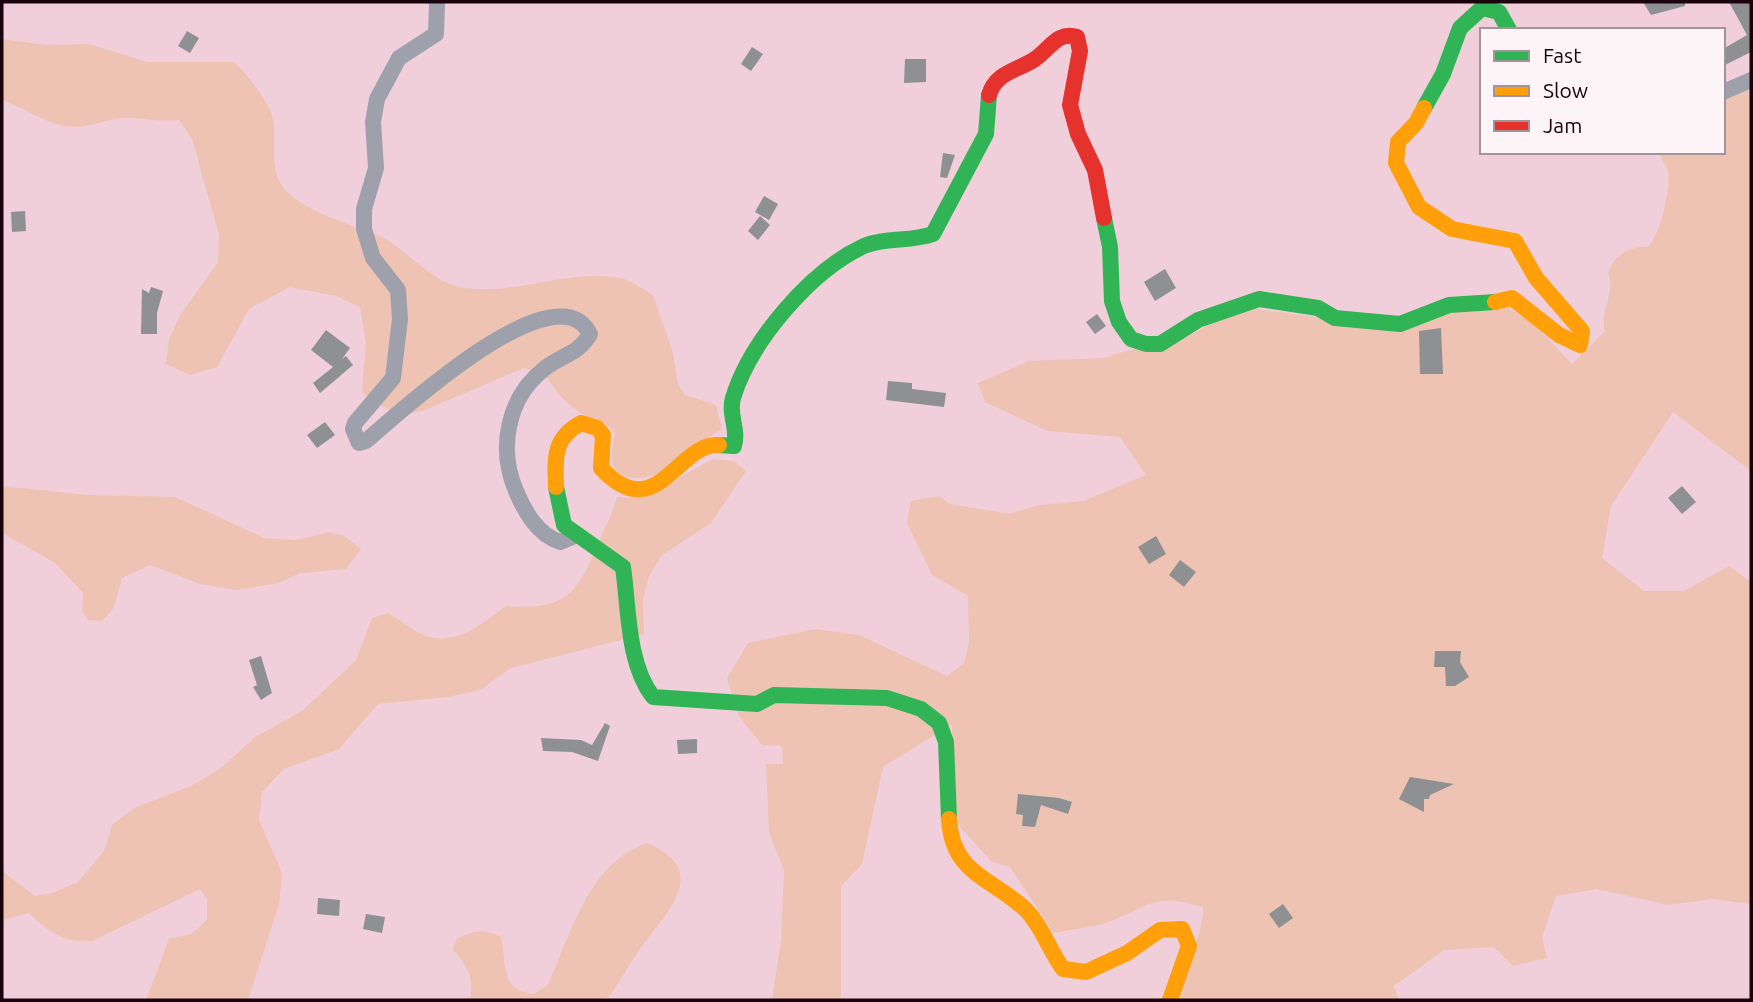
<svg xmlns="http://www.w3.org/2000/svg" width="1753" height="1002" font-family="Ubuntu,sans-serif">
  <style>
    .green { fill: #eec3b4 }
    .building { fill: #8f9091 }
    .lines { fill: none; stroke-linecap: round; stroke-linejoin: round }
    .street { stroke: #9ea1ac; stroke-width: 16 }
    .fast { stroke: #30b455; stroke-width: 16 }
    .slow { stroke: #ff9f0a; stroke-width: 16 }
    .jam { stroke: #e5322d; stroke-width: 16 }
  </style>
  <rect width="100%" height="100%" fill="#f1cfda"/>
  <!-- green -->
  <path class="green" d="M2,39L46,45L89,44L147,62H234C246,73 270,103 273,119C277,140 269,167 282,186C298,209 350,225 376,234C404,245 430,284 466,288C518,295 568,269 620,278C630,280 643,289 653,295L673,353L678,384L685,395L716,405L722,429C693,444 661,488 625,476C606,470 612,448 615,433C604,420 602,423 587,416C568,407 555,391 544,373L524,368L425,410C398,418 382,408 362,392L366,343L360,307L336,296L290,287L249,309L217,367L190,375L166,364L169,340L179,317L218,262L219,235L192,139L179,120C160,123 144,117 125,118C108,118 89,128 72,127C47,125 26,108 2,100Z
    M1751,88V471L1673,412L1611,506L1602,558L1644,591H1684L1729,566L1751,582L1750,904L1712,899L1668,905L1597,889L1556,896L1542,937L1547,958L1513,966L1494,947L1444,950L1394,986L1399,1000H1175C1182,967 1203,941 1203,907C1153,893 1152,905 1109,922C1092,928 1072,929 1054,933L1010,867L991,861L959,826L952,783V724L883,767L862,864L841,886V1000H772L781,940L784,870L769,833L766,764H783L782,746L762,745L738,715L727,678L748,643L815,629L859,635L947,676L964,663L969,642L968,596L932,575L907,523L911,501L939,496L950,504L1009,514L1039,505L1083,501L1146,475L1120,437L1047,431L985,402L978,383L1029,361L1104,358L1129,350L1174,343L1244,307L1330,319L1428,314L1505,306L1534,324L1572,364L1605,331C1599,311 1616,294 1608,273C1614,255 1629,246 1648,247C1661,233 1670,193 1668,172C1667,166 1661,158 1658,152H1723V98Z
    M713,459L734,461L746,471L711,523L662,555L649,576L643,600L644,634L511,668L480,690L448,697L378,704L339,749L284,769L262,792L259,820L282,873L279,905L248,1000H146L169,939L191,934L207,920V899L200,889L92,941C64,943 48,932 29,913L2,920V871L35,896L52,893L78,882L104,851L112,825L134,808L191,786L221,768L255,737L302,711L356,660L372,618L388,613C400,619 414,632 426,636C457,646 483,623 506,606C570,611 578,591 601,537C607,523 613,512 617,497L642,498Z
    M2,486L88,495L175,497L264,538L296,540L329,532L344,536L361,549L346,569L300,573L278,583L238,590L200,584L150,565L122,578L113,609L102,621L88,620L82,611L83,593L55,563L2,533Z
    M647,843C711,870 669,910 642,946C630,962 621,981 609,997L597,1000H470C474,977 469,968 453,950L456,940C472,930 485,928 501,937C507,964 499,990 534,994L548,985C570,936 589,862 647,843Z"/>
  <!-- building -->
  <path class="building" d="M1643,2H1685V6L1651,15Z
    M1729,2H1751V52L1723,66V49L1747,35Z
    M187,31L199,38L190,53L178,46Z
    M752,47L763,54L751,71L741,64Z
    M905,59H926V82L904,83Z
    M943,153L955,155L947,178L940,177Z
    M764,196L778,204L769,220L755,212Z
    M25,211L26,231L12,232L11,212Z
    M760,216L770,225L758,240L748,231Z
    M1165,269L1176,288L1155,301L1144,282Z
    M151,287L163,291L157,313V334H141L142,289L149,293Z
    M1097,314L1106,326L1095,334L1086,322Z
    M1441,328L1443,374H1420L1419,331Z
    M326,330L350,348L342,359L346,356L353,365L320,393L313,383L333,367L311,350Z
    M888,381L912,383V389L946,393L944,407L886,400Z
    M325,422L335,435L317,448L307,435Z
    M1682,486L1696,502L1682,514L1668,498Z
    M1156,536L1166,554L1149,564L1138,547Z
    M1180,560L1196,572L1184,587L1169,575Z
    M1435,651H1461L1460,662L1469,677L1455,686H1446L1445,667H1434Z
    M261,656L272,693L261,700L253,687L257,685L249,660Z
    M605,723L610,726L598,761L572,752L543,751L541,738L581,740L592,745Z
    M697,739V753L678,754L677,740Z
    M1410,777L1454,784L1430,795L1429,799H1424V812L1399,799Z
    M1018,794L1059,798L1072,802L1068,814L1041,805L1035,827L1022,826L1023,815L1016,814Z
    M318,898L340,900L339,916L317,914Z
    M1283,904L1293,918L1279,928L1269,914Z
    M366,914L385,917L382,933L363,929Z"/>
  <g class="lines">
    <!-- street -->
    <path class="street" d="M437,2L436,34L399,58L377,99L373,122L376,168L364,209V229L373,258L398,290L400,319L393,378L355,423L353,429L359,443L366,441C399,413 556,267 590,334C578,355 561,355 544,369C507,398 498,449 516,491C525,512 537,534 560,542L572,537L571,531
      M1723,92L1751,80"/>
    <!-- fast -->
    <path class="fast" d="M1424,108L1443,74L1460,28L1482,8L1499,12L1509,30
      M1104,218L1110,247L1112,301L1119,322L1131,339L1146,344H1160L1198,320L1259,299L1318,308L1335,318L1400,324L1449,305L1495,302
      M719,445L734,446C739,429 728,415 733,398C750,342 810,271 864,246C885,237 911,242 933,234L986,134L989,95
      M556,487L564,525L623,567C629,609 627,663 653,697L757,704L774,695L887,698L921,709L939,723L946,742L949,819"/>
    <!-- slow -->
    <path class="slow" d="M1424,108L1416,123L1398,142L1396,163L1419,207L1452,229L1515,241L1536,278L1582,331L1580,345L1559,335L1512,298L1495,302
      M556,487C555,458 553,438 581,423L597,428L603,435L601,468C656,528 678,442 719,445
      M949,819C952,875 993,878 1026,910C1042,926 1049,950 1063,969L1086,972L1127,953L1160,930L1182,929L1189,946L1170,1000"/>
    <!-- jam -->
    <path class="jam" d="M989,95C996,72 1017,71 1035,59C1050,49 1057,31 1077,37L1080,51L1070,105L1078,134L1095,170L1104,218"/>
  </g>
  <!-- border -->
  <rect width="1753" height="1002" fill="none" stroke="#1a030c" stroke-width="7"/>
  <!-- legend -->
  <rect x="1480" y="28" width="245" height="126" fill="#fcf4f6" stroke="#a29498" stroke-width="2"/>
  <rect x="1494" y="51" width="35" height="10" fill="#30b455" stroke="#a29498" stroke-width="2"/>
  <text x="1543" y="63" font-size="21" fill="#1a030c">Fast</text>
  <rect x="1494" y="86" width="35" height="10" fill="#ff9f0a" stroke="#a29498" stroke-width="2"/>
  <text x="1543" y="98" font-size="21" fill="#1a030c">Slow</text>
  <rect x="1494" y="121" width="35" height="10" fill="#e5322d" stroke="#a29498" stroke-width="2"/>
  <text x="1543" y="133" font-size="21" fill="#1a030c">Jam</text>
</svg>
